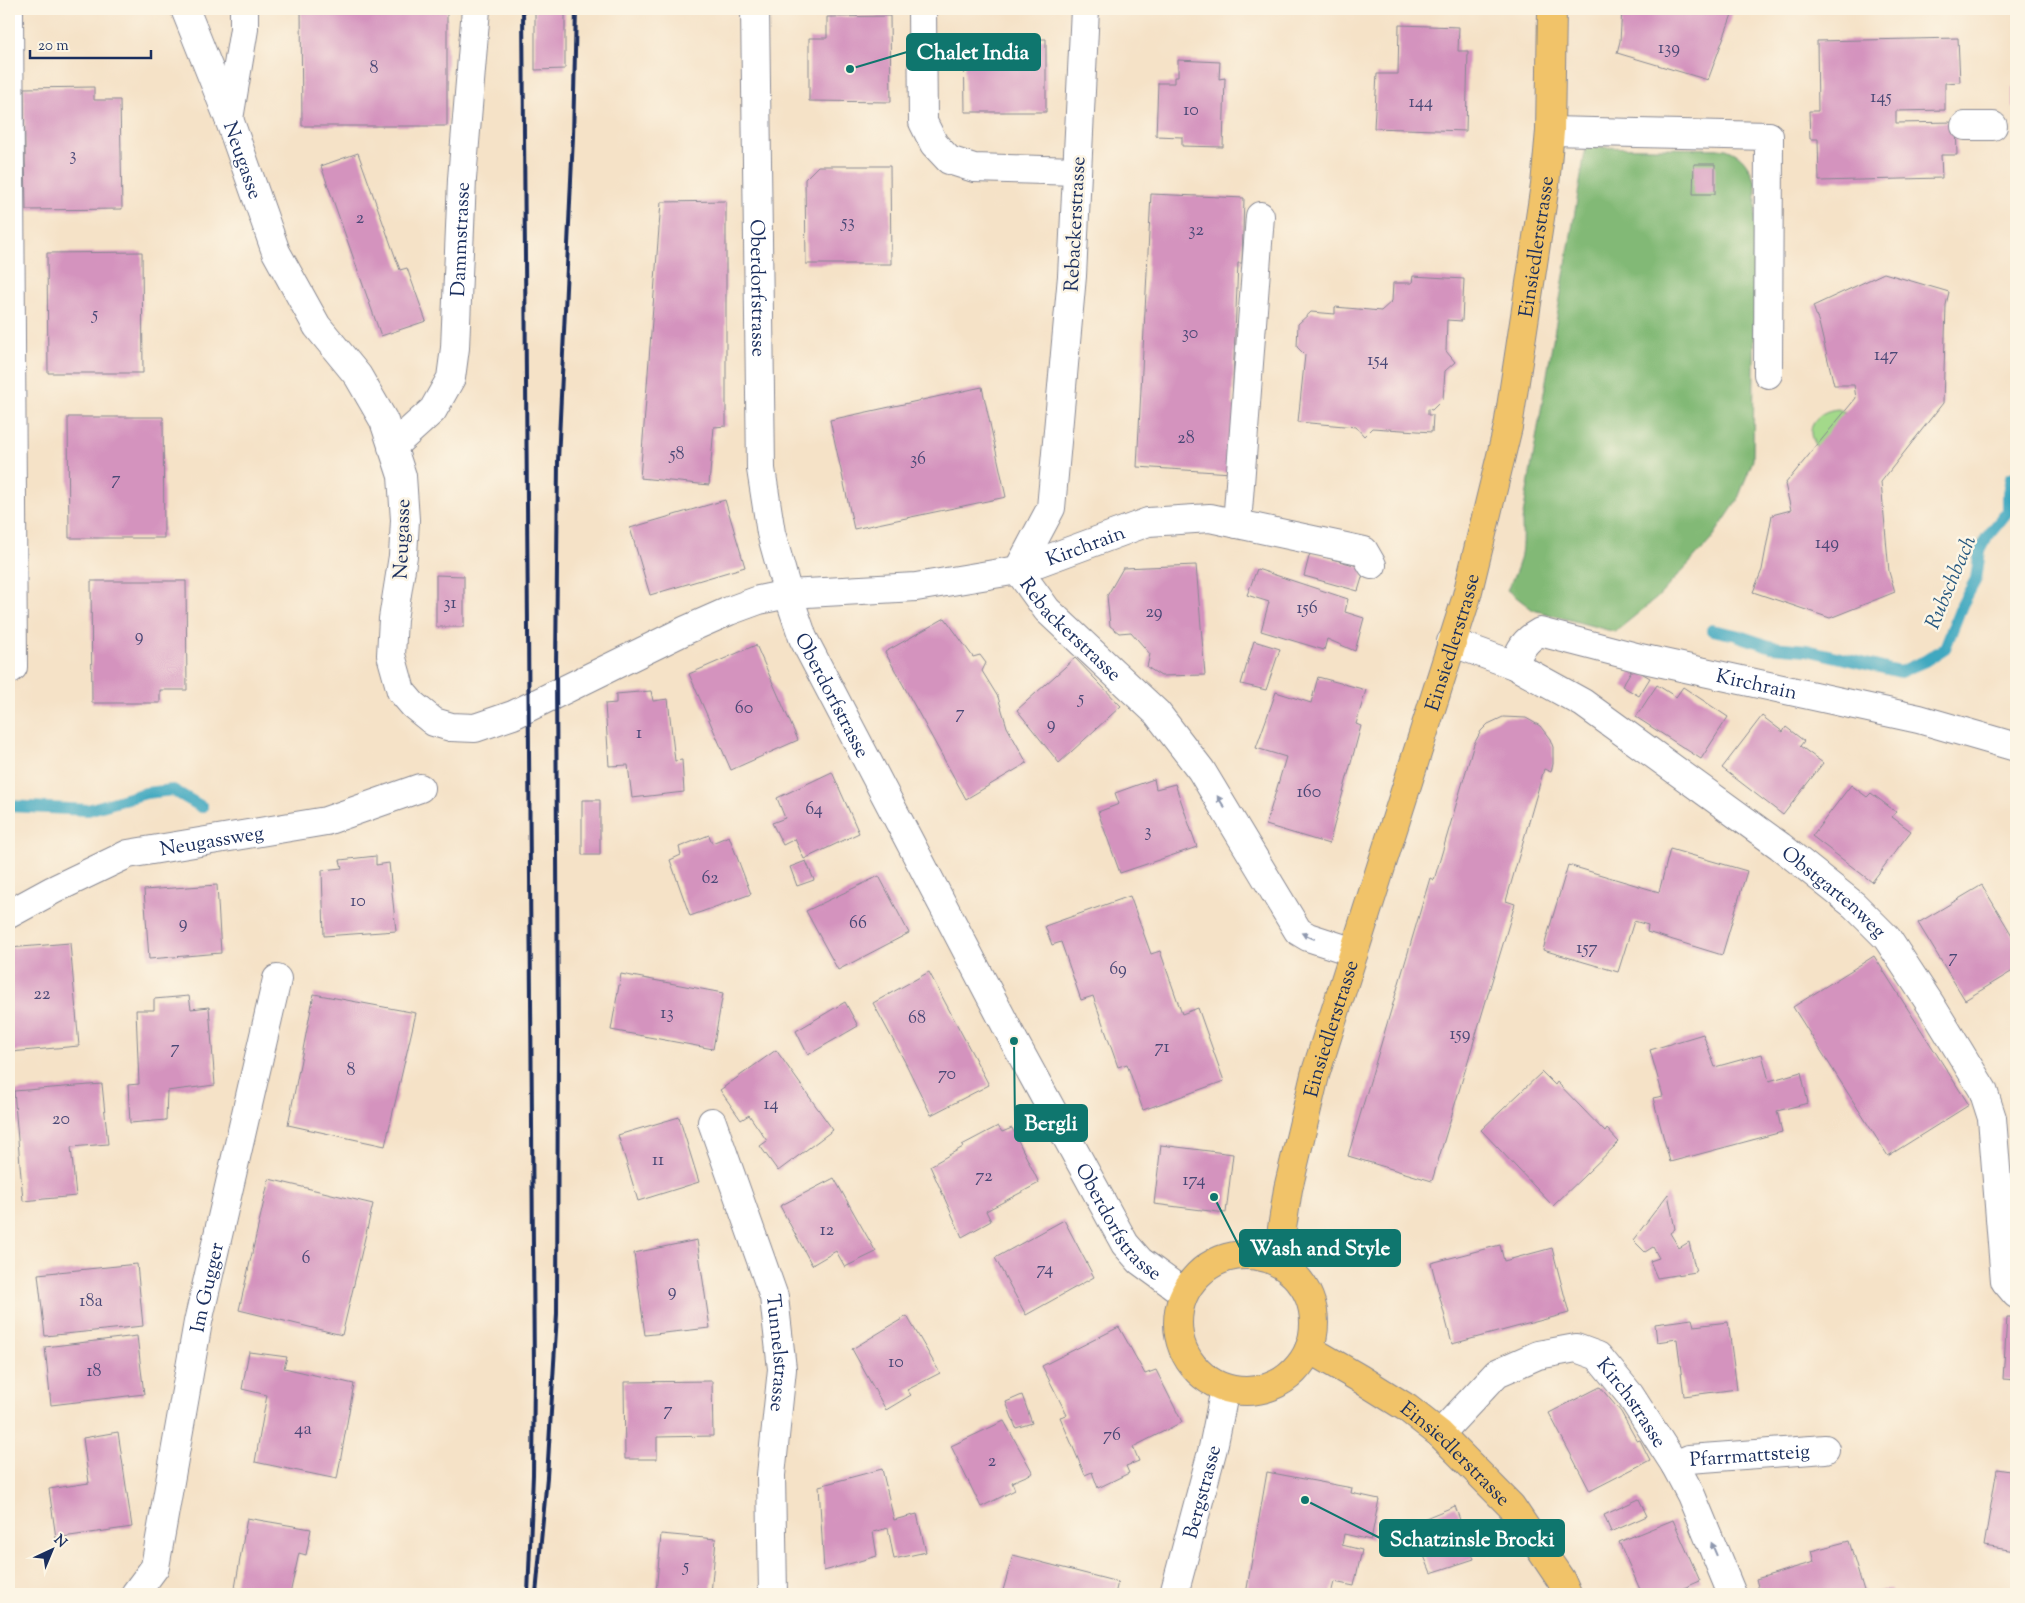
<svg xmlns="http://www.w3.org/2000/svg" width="2025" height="1603" font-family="'Sorts Mill Goudy',serif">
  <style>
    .green { fill: #a3d98a; stroke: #5f8474 }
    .forest { fill: #82b976; stroke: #4e746a }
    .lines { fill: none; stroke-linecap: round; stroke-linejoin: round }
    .stream { stroke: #40a8c0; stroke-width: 12 }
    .building { fill: #d493be }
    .minor-casing { stroke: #888892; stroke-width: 30 }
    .major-casing { stroke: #888892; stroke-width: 30 }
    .minor { stroke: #fff; stroke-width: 28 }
    .major { stroke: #f1c369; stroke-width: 28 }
    .rail { stroke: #1b2f5e; stroke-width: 4 }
    .oneway { fill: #8d97ae }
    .labels { text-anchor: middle; stroke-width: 5; stroke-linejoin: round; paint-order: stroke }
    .number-label { font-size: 18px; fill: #494876 }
    .street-label { font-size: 20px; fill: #1b2f5e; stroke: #fcf5e5 }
    .water-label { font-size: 21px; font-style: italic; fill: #285980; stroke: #fcf5e5 }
    .leader { fill: none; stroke: #0f766e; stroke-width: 2 }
    .callout-dot { fill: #0f766e; stroke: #fcf5e5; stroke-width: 2 }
    .callout { fill: #0f766e; stroke: #0f766e; stroke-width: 2 }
    .callout-label { font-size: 21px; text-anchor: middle; font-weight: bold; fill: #fff }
  </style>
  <rect width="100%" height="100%" fill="#fcf5e5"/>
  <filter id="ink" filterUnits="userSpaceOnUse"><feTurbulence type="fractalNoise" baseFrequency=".02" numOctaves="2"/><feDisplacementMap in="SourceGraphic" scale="10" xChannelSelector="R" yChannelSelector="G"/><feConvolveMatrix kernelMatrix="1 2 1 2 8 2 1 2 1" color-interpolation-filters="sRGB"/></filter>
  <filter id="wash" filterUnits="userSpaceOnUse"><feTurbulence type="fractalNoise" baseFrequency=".0096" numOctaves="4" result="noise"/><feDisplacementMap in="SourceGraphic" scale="20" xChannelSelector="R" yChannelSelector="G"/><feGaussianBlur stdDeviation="1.12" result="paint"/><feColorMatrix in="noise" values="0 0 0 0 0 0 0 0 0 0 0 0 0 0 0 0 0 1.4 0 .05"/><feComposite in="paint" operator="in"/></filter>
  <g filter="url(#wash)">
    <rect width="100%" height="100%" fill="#f5e2c7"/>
    <!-- green -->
    <path class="green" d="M1838,409L1848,413L1821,452C1801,433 1813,411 1838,409Z"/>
    <!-- forest -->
    <path class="forest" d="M1586,147L1726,149C1745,156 1747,165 1756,182L1753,460L1737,501L1711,540L1657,598L1615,632L1533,610L1507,590C1522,561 1523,553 1522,521Z"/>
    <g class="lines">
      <!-- stream -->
      <path class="stream" d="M1712,630L1736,635L1772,647L1807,650L1900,672L1925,661L1945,648L1962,605L1976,579L1980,551L1987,537L2008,511V493L2011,478L2016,476
        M9,806L88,810L146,793L173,790L202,807"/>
    </g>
    <g id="blocks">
      <!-- building -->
      <path class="building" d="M301,9H447V126H302Z
        M535,9H565V69L535,70Z
        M1622,9H1734L1708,80L1617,53L1620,41Z
        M890,16L891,102L809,101V38H827V17Z
        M1399,25L1459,27L1458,51H1468L1466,131L1374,128L1377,74H1398Z
        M1958,38L1960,82L1945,83V110L1896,111V123L1956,122L1957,155H1941L1942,178L1819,181L1818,139H1810L1809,111H1818L1817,41Z
        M1046,39V112H965L964,40Z
        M1178,60L1220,62L1219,79L1225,78L1223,147L1182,146V137L1156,136L1158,83H1174V77H1178Z
        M94,87V100H120L122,209L26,210L24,88Z
        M2012,88H2016V106L2012,107Z
        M358,153L400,270L407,268L426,321L381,336L321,166Z
        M1694,164H1715V194H1693Z
        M818,166H890L891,264H806L805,179Z
        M1151,194L1244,198L1242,263H1238L1232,405L1236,406L1232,473L1137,467Z
        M726,201V426L714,427L709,485L640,478L661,202Z
        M142,252L143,373H48L47,253Z
        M1884,273L1949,292L1946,305L1943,403L1881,482L1889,572L1895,592L1830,618L1753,592L1762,570L1772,515L1791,510L1785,484L1856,398L1854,385H1834L1819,323L1813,306Z
        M1413,276L1464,279L1462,321L1447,320L1446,351L1455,362L1445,371L1443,399L1432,410L1428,409V415H1433L1432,432L1372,428L1364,436L1356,427L1298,422L1305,355L1297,347L1298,324L1311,312L1335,314V307L1381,311L1392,301L1393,283H1412Z
        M982,387L1006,497L854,529L830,420Z
        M68,417H163L164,538H69Z
        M725,500L745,567L650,595L630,528Z
        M1310,553L1365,568L1358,591L1304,576Z
        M1196,565L1205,675L1161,676L1147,667L1150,654L1131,632L1119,633L1110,626L1107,596L1123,568Z
        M1257,569L1348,599L1345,612L1364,618L1355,651L1327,639L1324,650L1261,631L1269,602L1247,595Z
        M436,575L464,576V627H436Z
        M91,581H186L187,690H160V703H92Z
        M945,618L973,657L980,655L986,663L982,671L998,697L1007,727L1027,763L966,799L885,652Z
        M1254,641L1280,649L1266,690L1241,684Z
        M756,645L798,740L731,770L689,674Z
        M1075,658L1121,706L1059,763L1017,710Z
        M1633,668L1650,678L1639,696L1622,686Z
        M1318,677L1366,690L1356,724L1361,726L1329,844L1266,825L1286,757L1256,748L1276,692L1311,703Z
        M1657,685L1676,697L1683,687L1728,717L1701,759L1636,717Z
        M651,691L653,701L668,699L675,761L682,760L684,792L632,798L628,765L609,766L605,704L616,703V694Z
        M1762,716L1783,732L1786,727L1804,741L1800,746L1823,763L1783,815L1722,768Z
        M1503,717L1526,718L1540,726L1550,739L1553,747V764L1551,772L1544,769L1506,901L1515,904L1432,1181L1348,1156L1430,878L1434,880L1474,744L1481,731L1488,724Z
        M832,772L859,833L804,859L795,839L783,845L772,823L785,818L777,798Z
        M1154,779L1156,789L1175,784L1197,847L1120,873L1098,812L1119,804L1115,793Z
        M1851,785L1867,797L1871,793L1896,812L1892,817L1911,831L1872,882L1812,836Z
        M582,800H600V855H582Z
        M709,835L712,843L729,836L751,894L690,916L670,860L681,855L679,847Z
        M1670,849L1747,871L1722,955L1647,932L1648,925L1634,921L1618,972L1543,950L1568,865L1659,892Z
        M376,856V865L389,863L396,931L324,936L322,870L342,868L340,860Z
        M806,861L814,880L797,886L790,867Z
        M879,876L909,933L838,970L806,911Z
        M217,885L221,953L149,959L144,890Z
        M1982,885L2016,942V969L1965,1000L1918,923Z
        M1130,896L1151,954L1160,951L1182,1014L1198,1008L1224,1081L1143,1110L1127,1064L1118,1067L1093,996L1081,1000L1061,942L1052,945L1045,926Z
        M70,943L79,1046L10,1052L9,948Z
        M1874,956L1969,1105L1888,1156L1793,1007Z
        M929,972L989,1085L931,1115L905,1062L873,1003Z
        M621,974L723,993L713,1049L611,1030Z
        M314,994L416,1013L385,1146L288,1125Z
        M189,996L191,1009L209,1007L215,1085L167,1091L166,1120L130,1123L128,1085L139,1084L136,1010H154V999Z
        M845,1002L858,1026L808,1055L796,1031Z
        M1703,1034L1715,1067L1762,1054L1769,1081L1801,1072L1808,1103L1777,1111L1782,1132L1670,1162L1653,1098L1663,1096L1650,1050Z
        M776,1050L833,1130L778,1171L760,1146L767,1141L749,1115L741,1120L720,1090Z
        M1542,1072L1555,1085L1557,1082L1605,1132L1607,1129L1619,1142L1553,1206L1481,1130Z
        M102,1084L108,1144L71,1147L76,1196L23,1201L14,1091Z
        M679,1117L699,1182L638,1201L618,1135Z
        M998,1126L1002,1132L1012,1128L1039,1183L986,1211L991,1221L962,1237L930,1166L963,1147L962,1145Z
        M1161,1145L1233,1154L1226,1213L1154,1204Z
        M834,1178L876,1252L845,1267L836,1251L812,1265L780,1206Z
        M269,1179L373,1204L342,1335L239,1310Z
        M1668,1194L1675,1229L1670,1233L1679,1248L1689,1242L1696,1272L1657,1278L1650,1261L1659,1258L1653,1247L1645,1252L1633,1240Z
        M1064,1220L1094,1277L1026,1315L995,1258Z
        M697,1240L710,1328L645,1335L634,1253Z
        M1500,1245L1504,1261L1552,1248L1569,1313L1452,1344L1431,1263Z
        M137,1264L143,1326L45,1336L38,1274Z
        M907,1316L940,1373L907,1390L911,1395L886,1410L852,1349Z
        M2007,1317H2016V1380L2003,1379Z
        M1692,1319L1694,1326L1728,1322L1737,1389L1684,1396L1677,1339L1657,1342L1655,1324Z
        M1119,1327L1145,1374L1156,1370L1182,1422L1133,1447L1139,1461L1126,1466L1129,1473L1098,1488L1092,1472L1085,1475L1060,1417L1067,1415L1042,1366Z
        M137,1336L144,1394L51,1405L45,1347Z
        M249,1352L287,1357L284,1368L354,1384L337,1479L255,1462L267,1395L242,1389Z
        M712,1381L713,1436L657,1437V1459H625L624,1382Z
        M1600,1387L1621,1412L1637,1441L1640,1440L1650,1460L1590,1491L1549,1413Z
        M1022,1395L1032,1423L1016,1428L1006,1402Z
        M1004,1421L1033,1473L1012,1482L1015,1490L981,1507L951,1446Z
        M118,1432L132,1527L56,1538L49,1489L89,1483L83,1438Z
        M882,1469L894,1520L917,1514L926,1552L894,1559L888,1528L873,1532L877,1556L824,1571L819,1486Z
        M1997,1469L2016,1472L2015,1551L1984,1546Z
        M1267,1472L1352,1488L1351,1493L1379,1499L1371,1540L1344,1534L1342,1545L1362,1550L1354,1586L1334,1582L1331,1594H1246Z
        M1639,1499L1647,1516L1611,1532L1604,1515Z
        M1455,1506L1474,1559L1431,1573L1411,1524Z
        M247,1518L311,1529L306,1555L299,1553L290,1594H234Z
        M1673,1520L1700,1581L1670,1594H1642L1619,1542Z
        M661,1534L716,1539L711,1594L682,1592V1594H656Z
        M1849,1541L1865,1594H1760L1756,1579L1814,1562L1811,1551Z
        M1013,1555L1118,1582L1115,1594H1002Z
        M1890,1589L1892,1594H1871Z"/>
    </g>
  </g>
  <g filter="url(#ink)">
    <use href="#blocks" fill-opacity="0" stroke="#888892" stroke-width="1"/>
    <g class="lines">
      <!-- minor casing -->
      <g class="minor-casing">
        <g id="minor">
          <path id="s1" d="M185,9L229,119L276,252L317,326L358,376L384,421L402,476L405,520L403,556L393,619L391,655L401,691L413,705L434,722L451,727L475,728L513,715L686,630L729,611L759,600L788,594L916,587L1018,570L1148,522L1210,518L1364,551L1372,565"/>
          <path id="s2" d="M755,9L761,469L771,533L788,594L803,638L1014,1041L1125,1244L1140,1261L1184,1293"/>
          <path d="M922,9L923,122L934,144L949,160L974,168L1077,171"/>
          <path id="s3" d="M1085,9L1072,276L1051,508L1018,570L1047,610L1157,713L1201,770L1298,931L1308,937L1354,952"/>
          <path d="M229,119L244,29V9"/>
          <path d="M1965,126H1993"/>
          <path d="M1550,131L1769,136L1768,374"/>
          <path id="s4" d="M392,447L433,410L451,378L455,348L462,179L476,9"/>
          <path d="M1237,524L1260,216"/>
          <path id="s5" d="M1451,642L1514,665L1583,703L1780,846L1854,905L1887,938L1931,1005L1983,1090L1992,1118L2005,1281L2016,1294"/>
          <path id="s6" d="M1514,665C1520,649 1525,640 1540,632L1640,658L1919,719L2016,747"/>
          <path d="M9,670L13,667L9,9"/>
          <path id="s7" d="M9,914L53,890L128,854L326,821L420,788"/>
          <path id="s8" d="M712,1122L774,1297L782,1369L771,1475L773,1594"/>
          <path id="s9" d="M1440,1434L1497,1373L1538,1355L1576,1348L1598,1356L1630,1395L1675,1465L1691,1495L1732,1594"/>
          <path id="s10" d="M1675,1465L1689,1459L1825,1449"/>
          <path id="s11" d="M135,1594L155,1567L198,1322L277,979"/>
          <path id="s12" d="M1174,1594L1213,1448L1225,1389"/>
        </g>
      </g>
      <!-- major casing -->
      <g class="major-casing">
        <g id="major">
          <circle cx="1246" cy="1323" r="68"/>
          <path id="s13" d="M1277,1261L1288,1189L1315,1075L1466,599L1508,427L1545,185L1550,131L1552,9"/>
          <path id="s14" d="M1309,1349L1359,1378L1407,1408L1440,1434L1511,1506L1561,1580L1567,1594"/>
        </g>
      </g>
      <!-- minor -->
      <use href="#minor" class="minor"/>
      <!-- major -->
      <use href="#major" class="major"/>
      <!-- rail -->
      <path class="rail" d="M523,9L534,1371L533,1475L528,1594
        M536,1594L547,1477L557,1314L558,1039L556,669L558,461L573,137L576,9"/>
    </g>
    <!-- one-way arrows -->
    <defs><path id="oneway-solid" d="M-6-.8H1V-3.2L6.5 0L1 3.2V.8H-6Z" transform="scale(1.25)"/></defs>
    <g class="oneway">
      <use href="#oneway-solid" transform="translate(1221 802) rotate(-122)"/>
      <use href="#oneway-solid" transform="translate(1308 936) rotate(-155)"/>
      <use href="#oneway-solid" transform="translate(1714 1549) rotate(-113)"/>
    </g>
  </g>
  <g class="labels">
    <!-- number labels -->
    <g class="number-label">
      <text x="1669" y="53">139</text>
      <text x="374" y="73">8</text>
      <text x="1881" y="102">145</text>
      <text x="1421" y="107">144</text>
      <text x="1191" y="115">10</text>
      <text x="73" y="160">3</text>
      <text x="360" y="223">2</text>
      <text x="848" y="227">53</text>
      <text x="1196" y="235">32</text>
      <text x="95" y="319">5</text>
      <text x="1190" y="338">30</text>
      <text x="1886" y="360">147</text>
      <text x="1378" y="365">154</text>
      <text x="1186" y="443">28</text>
      <text x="677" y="459">58</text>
      <text x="918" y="464">36</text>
      <text x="116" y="484">7</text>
      <text x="1827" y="548">149</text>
      <text x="450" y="608">31</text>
      <text x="1307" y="613">156</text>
      <text x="1154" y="617">29</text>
      <text x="139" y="641">9</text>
      <text x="1081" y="703">5</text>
      <text x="744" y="713">60</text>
      <text x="960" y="718">7</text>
      <text x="1051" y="729">9</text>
      <text x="639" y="738">1</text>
      <text x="1309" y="797">160</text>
      <text x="814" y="814">64</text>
      <text x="1148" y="836">3</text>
      <text x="710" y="883">62</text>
      <text x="358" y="906">10</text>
      <text x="183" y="928">9</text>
      <text x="858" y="928">66</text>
      <text x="1587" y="953">157</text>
      <text x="1953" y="962">7</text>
      <text x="1118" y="974">69</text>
      <text x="42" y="999">22</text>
      <text x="667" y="1018">13</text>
      <text x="917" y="1023">68</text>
      <text x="1460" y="1039">159</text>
      <text x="1162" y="1052">71</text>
      <text x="175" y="1053">7</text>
      <text x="351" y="1075">8</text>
      <text x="947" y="1079">70</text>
      <text x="771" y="1109">14</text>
      <text x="61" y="1124">20</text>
      <text x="658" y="1165">11</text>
      <text x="984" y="1181">72</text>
      <text x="1194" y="1185">174</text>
      <text x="827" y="1235">12</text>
      <text x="306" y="1263">6</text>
      <text x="1045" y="1274">74</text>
      <text x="672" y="1296">9</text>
      <text x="91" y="1306">18a</text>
      <text x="896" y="1367">10</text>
      <text x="94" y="1376">18</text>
      <text x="668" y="1415">7</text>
      <text x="303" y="1434">4a</text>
      <text x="1112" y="1440">76</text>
      <text x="992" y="1466">2</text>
      <text x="686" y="1571">5</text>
    </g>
    <!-- street labels -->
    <g class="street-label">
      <text dy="7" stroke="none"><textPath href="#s1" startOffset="162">Neugasse</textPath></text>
      <text transform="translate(1074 224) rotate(-87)" y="7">Rebackerstrasse</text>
      <text dy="7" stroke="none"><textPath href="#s4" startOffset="231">Dammstrasse</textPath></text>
      <text dy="7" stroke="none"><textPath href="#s13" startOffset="1049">Einsiedlerstrasse</textPath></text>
      <text dy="7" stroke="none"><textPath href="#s2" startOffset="279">Oberdorfstrasse</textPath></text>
      <text transform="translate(401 539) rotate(-88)" y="7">Neugasse</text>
      <text dy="7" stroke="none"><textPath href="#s1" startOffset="1468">Kirchrain</textPath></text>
      <text dy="7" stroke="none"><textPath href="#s3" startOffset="650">Rebackerstrasse</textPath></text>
      <text dy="7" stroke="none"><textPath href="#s13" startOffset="644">Einsiedlerstrasse</textPath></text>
      <text dy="7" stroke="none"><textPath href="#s6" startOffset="266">Kirchrain</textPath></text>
      <text dy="7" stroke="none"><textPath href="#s2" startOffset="699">Oberdorfstrasse</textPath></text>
      <text dy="7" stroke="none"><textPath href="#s7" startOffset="218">Neugassweg</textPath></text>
      <text dy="7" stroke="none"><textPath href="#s5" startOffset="460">Obstgartenweg</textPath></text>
      <text dy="7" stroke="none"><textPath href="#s13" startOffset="239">Einsiedlerstrasse</textPath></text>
      <text dy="7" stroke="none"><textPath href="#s2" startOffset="1299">Oberdorfstrasse</textPath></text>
      <text dy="7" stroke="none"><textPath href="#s11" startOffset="318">Im Gugger</textPath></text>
      <text dy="7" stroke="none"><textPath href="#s8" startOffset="242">Tunnelstrasse</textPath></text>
      <text dy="7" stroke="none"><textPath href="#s9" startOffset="248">Kirchstrasse</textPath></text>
      <text dy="7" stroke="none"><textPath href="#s14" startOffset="181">Einsiedlerstrasse</textPath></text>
      <text dy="7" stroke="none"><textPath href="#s10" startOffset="76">Pfarrmattsteig</textPath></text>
      <text dy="7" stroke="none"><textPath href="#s12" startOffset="106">Bergstrasse</textPath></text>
    </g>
    <!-- water labels -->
    <g class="water-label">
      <text transform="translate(1950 582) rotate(-67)" y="7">Rubschbach</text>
    </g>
  </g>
  <!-- callouts -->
  <path class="leader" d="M850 69L907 52M1014 1041L1015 1123M1214 1197L1240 1248M1305 1500L1380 1538"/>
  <g class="callout-dot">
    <circle cx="850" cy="69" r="5"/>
    <circle cx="1014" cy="1041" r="5"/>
    <circle cx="1214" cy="1197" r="5"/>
    <circle cx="1305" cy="1500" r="5"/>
  </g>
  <g class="callout">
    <rect x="907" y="34" width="133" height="36" rx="5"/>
    <rect x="1015" y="1105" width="72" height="36" rx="5"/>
    <rect x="1240" y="1230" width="160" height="36" rx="5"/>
    <rect x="1380" y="1520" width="184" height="36" rx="5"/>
  </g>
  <g class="callout-label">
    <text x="973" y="59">Chalet India</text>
    <text x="1051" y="1130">Bergli</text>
    <text x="1320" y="1255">Wash and Style</text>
    <text x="1472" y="1546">Schatzinsle Brocki</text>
  </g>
  <!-- margin -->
  <rect width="2025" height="1603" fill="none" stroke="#fcf5e5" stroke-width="30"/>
  <!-- north arrow -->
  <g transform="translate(52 1550) rotate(44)" stroke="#fcf5e5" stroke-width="4" paint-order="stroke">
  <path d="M0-4L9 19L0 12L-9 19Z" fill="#1b2f5e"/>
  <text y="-8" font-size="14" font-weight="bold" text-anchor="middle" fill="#1b2f5e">N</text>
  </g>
  <!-- scale -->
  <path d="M30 50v8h121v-8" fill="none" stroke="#1b2f5e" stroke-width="2.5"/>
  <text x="38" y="50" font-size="15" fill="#1b2f5e" stroke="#fcf5e5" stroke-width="4" paint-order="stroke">20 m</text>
</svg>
